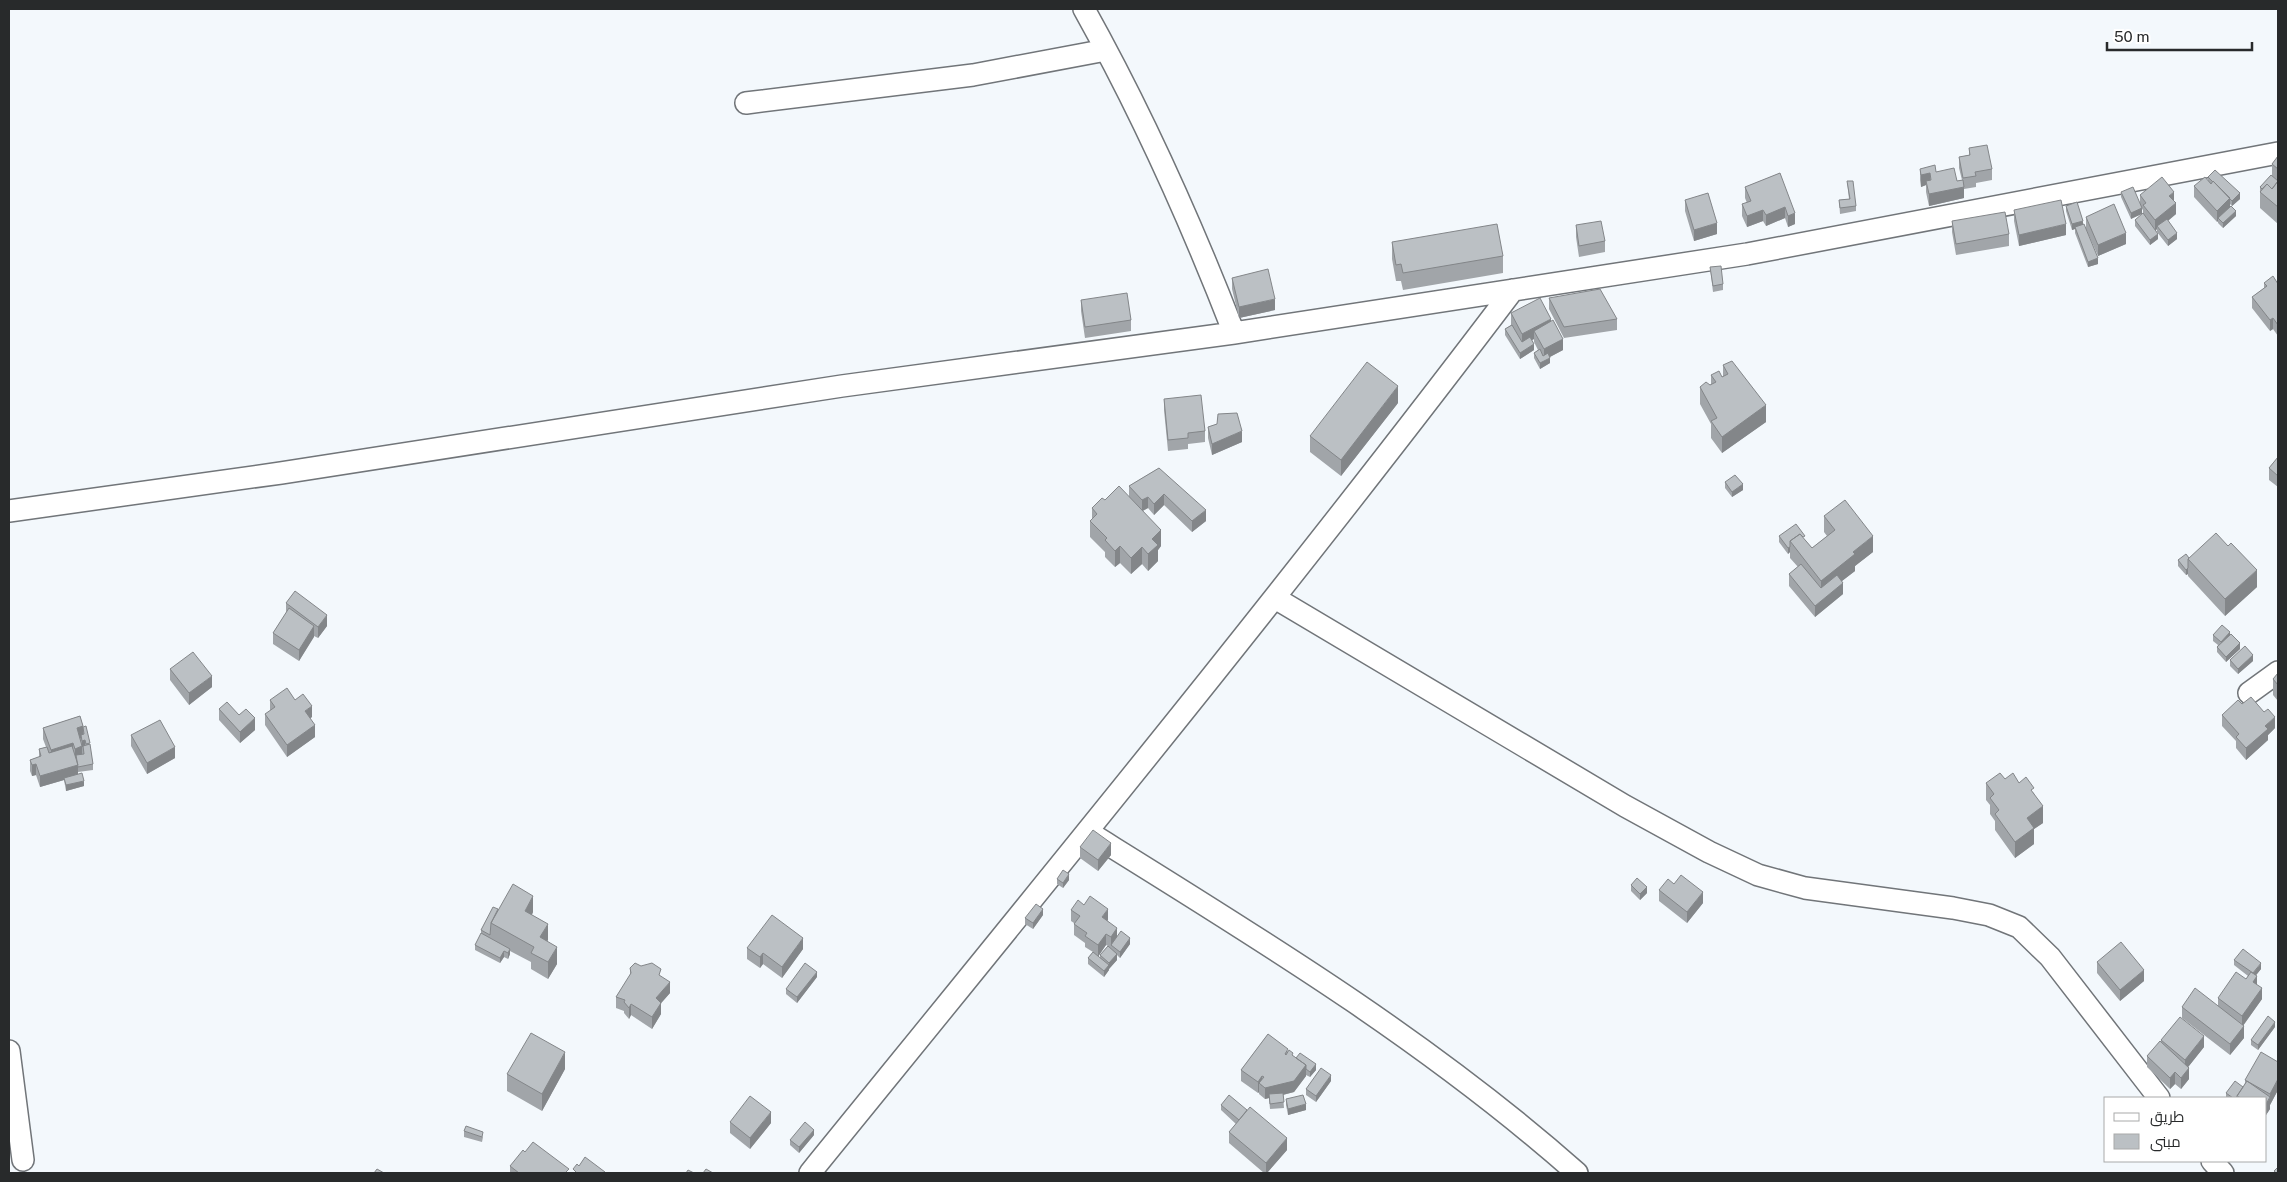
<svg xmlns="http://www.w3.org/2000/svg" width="2287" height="1182" font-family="'Public Sans',Cairo,sans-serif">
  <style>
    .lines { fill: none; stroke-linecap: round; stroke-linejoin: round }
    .minor-casing { stroke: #717579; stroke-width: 24 }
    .minor { stroke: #fff; stroke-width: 21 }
    .wall { fill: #a1a5a9; fill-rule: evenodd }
    .shaded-wall { fill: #838689 }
    .building { fill: #bbc0c4; stroke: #838689 }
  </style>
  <rect width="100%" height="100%" fill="#f3f8fc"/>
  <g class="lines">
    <!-- minor casing -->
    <g class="minor-casing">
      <path id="minor" d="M1084,9C1142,113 1191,222 1234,333
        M746,103L973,75L1106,50
        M9,511L281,473L842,386L1234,333L1747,254L2278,153
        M1275,598L1625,806L1709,852L1758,875L1805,888L1953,908L1989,915L2019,927L2050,957L2159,1098
        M2249,693L2278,672
        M1088,832C1257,937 1428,1041 1577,1173
        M9,1051L23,1160
        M2212,1161L2223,1173
        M810,1173C1047,881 1286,590 1513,290"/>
    </g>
    <!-- minor -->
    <use href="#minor" class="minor"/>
  </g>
  <!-- wall -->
  <path class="wall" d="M1969,148L1992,169V180L1976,183V187L1964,189V198L1929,206L1926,192V185L1921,187L1920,180V169L1936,172L1957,181L1962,180L1959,168V157L1969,155Z
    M2278,156V224L2260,208V187L2272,175V164Z
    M1780,173L1795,224L1788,227L1785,218L1766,226L1763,221L1747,227L1742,216V204L1747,203L1745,198V187Z
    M2208,177L2240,199L2232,206L2230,204V207L2236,216L2223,228L2218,223V221L2217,222L2194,197V186L2208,180Z
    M1847,181L1856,206V211L1840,214L1839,200L1849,199Z
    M2121,192L2140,204V195L2174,202L2176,214L2168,221L2177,239L2168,246L2157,232V229L2156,230L2158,239L2150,245L2135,226V220L2143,214V210L2142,209L2131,219L2121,197Z
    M1685,200L1717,234L1694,241L1685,211Z
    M2066,206L2086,228V217L2126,244L2098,256L2086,229L2098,264L2088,267L2075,233V229L2072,230L2066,211Z
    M2014,210L2066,235L2019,246L2014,221Z
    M1952,221L2009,234V246L1956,255L1952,232Z
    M1576,225L1605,241V252L1579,257L1576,237Z
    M1392,242L1503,256V273L1403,290L1401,281H1396L1392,259Z
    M1710,267L1723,284V290L1713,292Z
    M1232,278L1275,310L1239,318L1232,289Z
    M2264,283L2278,284V336L2273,329L2270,331L2252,308V297L2264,288Z
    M1549,298L1617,319V330L1564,338L1549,309Z
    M1081,300L1131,320V331L1085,338L1081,311Z
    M1511,313L1551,321L1563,350L1550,357V363L1540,369L1534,358V353L1538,350L1534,342V339L1532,340L1534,350L1520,359L1505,335V329L1511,325Z
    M1723,365L1766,422L1722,453L1711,438V424L1700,404V387L1710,385L1711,384V375L1722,377L1723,376Z
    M1164,399L1205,431V442L1188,444V449L1168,451L1164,410Z
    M1398,403L1341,476L1310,452V436Z
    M1217,424L1242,442L1212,455L1208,438V427Z
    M2278,457V487L2269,480V468Z
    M1159,468L1206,521L1192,532L1164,505L1154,515L1148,508L1143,511L1161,546L1158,550V561L1148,571L1142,564L1131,574L1120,563L1115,567L1105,557V552L1090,537V521L1092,519V508L1105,500L1129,497V486Z
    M1725,482L1743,490L1732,497L1725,488Z
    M1824,516L1873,552L1855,566V571L1842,581L1843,594L1815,617L1789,586V574L1798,567L1790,558V552L1788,554L1779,542V536L1805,540L1812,548L1827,536L1824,532Z
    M2189,558L2257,587L2225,616L2188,576V574L2186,575L2178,566V560Z
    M286,603L327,626L318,638L314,636L299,661L273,644V633L286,613Z
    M2213,635H2230L2240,649L2226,662L2217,652V647L2218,645L2213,641Z
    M2230,660L2253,661L2238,674L2230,666Z
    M170,669L212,687L189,705L170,680Z
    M2278,673V701L2273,695V679Z
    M270,700H295L312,717L310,718L315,737L287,757L265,725V714L270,711Z
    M2242,704L2275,728L2268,735V740L2246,760L2236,748V741L2222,726V715Z
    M219,709L239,715L255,730L240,743L219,720Z
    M80,716L90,748L93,764V770L78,772V768V774L84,786L66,791L64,780L40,787L36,775L32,776L30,771V760L39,757V749L46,747L43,739V728Z
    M131,735L175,758L147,774L131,746Z
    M2005,779L2019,783L2034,793L2043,823L2034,829V844L2015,858L1995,830V821L1990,814V805L1986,800V783Z
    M1080,847L1111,855L1098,871L1080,858Z
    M1057,879L1069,880L1063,888L1057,884Z
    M1631,885L1647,893L1640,900L1631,891Z
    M1659,890L1703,903L1687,923L1659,901Z
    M1084,905L1108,921L1117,937L1130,944L1120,958L1117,955V960L1109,969V968V970L1104,977L1088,964V958L1093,952L1085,947V943L1074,935V923L1071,921V910ZM1106,945L1108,946L1100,955V958L1098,956Z
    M498,909L533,912L532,915L548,940L547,941L557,964L548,979L531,969V962L510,951V954L508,959L504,957L500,963L475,950V945L481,934V930Z
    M1043,915L1033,929L1025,924V918Z
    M747,948L803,949L782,978L763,964L760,968L747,959Z
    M2234,960L2261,969L2256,975L2257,985L2262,999L2243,1026L2244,1038L2230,1055L2182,1018V1007L2218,1006V998L2246,979L2248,976L2234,965Z
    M2097,962L2144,981L2120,1001L2097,973Z
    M630,968L661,977L670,993L661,1003V1014L652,1029L631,1015L629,1019L624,1013V1011L616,1008V997L630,976Z
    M817,977L797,1003L786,994V989Z
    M2275,1027L2258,1050L2251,1045V1040Z
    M1268,1034L1293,1056L1316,1070L1310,1077L1306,1075V1076L1294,1092L1283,1095L1284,1108L1270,1109L1269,1098L1265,1099L1259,1094V1092L1258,1093L1241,1081V1070Z
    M2161,1040L2204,1047L2188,1067L2189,1079L2181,1089L2175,1084L2170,1089L2147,1067V1056L2161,1042Z
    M2278,1062V1090L2270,1105V1109L2266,1115V1098H2226V1093L2243,1087L2245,1083V1080Z
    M565,1069L542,1111L507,1091V1074Z
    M1331,1081L1316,1102L1306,1095V1089Z
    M1286,1099L1306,1110L1288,1115L1286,1105Z
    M1221,1105L1287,1150L1267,1173H1264L1229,1143V1132L1236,1124L1221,1110Z
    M730,1122L771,1123L750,1149L730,1133Z
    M464,1131L483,1137L482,1142L464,1137Z
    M814,1135L799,1153L790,1145V1140Z
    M525,1152L569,1173H510V1166Z"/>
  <!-- shaded-wall -->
  <path class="shaded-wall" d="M1930,173V184L1926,181V185L1921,187V175Z
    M1964,187V198L1929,206V194Z
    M2174,192V203L2169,196Z
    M2240,193V199L2232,206V201Z
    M2230,198V210L2218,218V221L2217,222V211Z
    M2176,203V214L2159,228L2157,226V229L2155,231V220Z
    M1785,207V218L1766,226V215Z
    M2142,208V214L2131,219V213Z
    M1763,210V221L1747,227V216Z
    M2236,211V216L2223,228V223Z
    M1795,213V224L1788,227V216Z
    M2083,221V227H2075V229L2072,230V224Z
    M1717,223V234L1694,241V230Z
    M2066,224V235L2019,246V235Z
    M2126,233V244L2098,256V245Z
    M2177,233V239L2168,246V240Z
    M2158,234V239L2150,245V240Z
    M2098,258V264L2088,267V262Z
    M1275,299V310L1239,318V307Z
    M2273,318V329L2270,331V320Z
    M1551,319V330L1534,331V339L1522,345V334Z
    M1563,339V350L1544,360V349Z
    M1534,344V350L1520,359V353Z
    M1550,358V363L1540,369V363Z
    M1398,386V403L1341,476V460Z
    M1766,405V422L1722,453V437Z
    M1242,431V442L1212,455V444Z
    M1743,484V490L1732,497V492Z
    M1164,494V505L1154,515V504Z
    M1148,497V508L1142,511V500Z
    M1206,510V521L1192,532V521Z
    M1161,530V546L1158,550V561L1148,571V554L1152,539Z
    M1873,536V552L1855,566V571L1821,597V581L1853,552Z
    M1120,546V563L1115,567V551Z
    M1142,547V564L1131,574V558Z
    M1790,547V552L1788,554V548Z
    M2188,568V574L2186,575V570Z
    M2257,570V587L2225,616V599Z
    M1843,583V594L1815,617V606Z
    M327,615V626L318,638V627Z
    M314,626V637L299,661V650Z
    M2230,632V637L2221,648V642Z
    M2240,643V649L2226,662V657Z
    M2253,655V661L2238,674V669Z
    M212,676V687L189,705V693Z
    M312,706V717L305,722V711Z
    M2275,717V728L2268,735V740L2246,760V748L2265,726Z
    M255,718V730L240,743V732Z
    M315,725V737L287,757V745Z
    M83,726V737L81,735V738L77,740V728Z
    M85,740V746L82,747V757L76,755V759L75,760V749L82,746V741Z
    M73,743V754L51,762V750Z
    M175,747V758L147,774V763Z
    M36,764V775L32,776V765Z
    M78,765V776L64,778V780L40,787V776Z
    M84,781V786L66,791V785Z
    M2043,806V823L2034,829V844L2015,858V842L2027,818Z
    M1111,843V855L1098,871V860Z
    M1069,874V880L1063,888V883Z
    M1647,887V893L1640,900V894Z
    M1703,892V903L1687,923V912Z
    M533,896V912L525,928V911Z
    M1043,909V915L1033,929V923Z
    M1108,909V920L1102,928V917Z
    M548,924V940L540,954V937Z
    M1117,928V939L1111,945V948V937Z
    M1106,934V945L1098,957V945Z
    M803,938V949L782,978V967Z
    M1130,938V944L1120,958V952Z
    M557,947V964L548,979V962Z
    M510,949V954L508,959V953Z
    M504,951V957L500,963V958Z
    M763,953V964L760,968V957Z
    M1117,954V960L1109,969V963Z
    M2261,963V969L2253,979V974Z
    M1109,965V970L1104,977V971Z
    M2144,970V981L2120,1001V990Z
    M817,972V977L797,1003V997Z
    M2257,976V988L2253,982Z
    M670,982V993L656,1009V998Z
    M2262,988V999L2242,1027V1016Z
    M661,1003V1014L652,1029V1017Z
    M631,1004V1015L629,1019V1008Z
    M2275,1022V1027L2258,1050V1045Z
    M2244,1026V1038L2230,1055V1044Z
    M2204,1036V1047L2185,1071V1060Z
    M565,1052V1069L542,1111V1094Z
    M1316,1064V1070L1310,1077V1072Z
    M1306,1065V1076L1294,1092L1270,1098L1269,1094V1098L1265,1099V1088Z
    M2189,1068V1079L2181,1089V1078Z
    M2175,1072V1084L2170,1089V1078Z
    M1331,1075V1081L1316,1102V1096Z
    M1262,1076V1086L1259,1083V1092L1258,1093V1082Z
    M2278,1079V1090L2270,1105V1109L2266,1115V1104L2270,1098V1094Z
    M1306,1104V1110L1288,1115V1109Z
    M771,1112V1123L750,1149V1138Z
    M814,1130V1135L799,1153V1147Z
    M1287,1138V1150L1267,1173H1266V1163Z"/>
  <!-- building -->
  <path class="building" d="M1987,145L1992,169L1975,172L1976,176L1963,178L1959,157L1970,155L1969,148Z
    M2278,156V169L2272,164Z
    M1935,165L1936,172L1954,168L1957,181L1963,180L1964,187L1929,194L1926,181L1931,180L1930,173L1921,175L1920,169Z
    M2215,170L2240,193L2232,201L2213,181V182L2208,177Z
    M1780,173L1795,213L1788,216L1785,207L1766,215L1763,210L1747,216L1742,204L1751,201L1745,187Z
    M2271,175L2278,181L2272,189L2267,184L2262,189L2260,187Z
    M2162,177L2174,192L2169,196L2176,203L2155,220L2143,205L2146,203L2140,195Z
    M2205,177L2211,184L2213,181L2230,198L2217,211L2194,186Z
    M1847,181H1853L1856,206L1840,208L1839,200L1850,199Z
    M2278,181V207L2260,192L2267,184L2272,189Z
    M2133,187L2142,208L2131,213L2121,192Z
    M1708,193L1717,223L1694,230L1685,200Z
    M2061,200L2066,224L2019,235L2014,210Z
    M2077,202L2083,221L2072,224L2066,206Z
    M2114,204L2126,233L2098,245L2086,217Z
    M2231,206L2236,211L2223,223L2218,218Z
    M2005,212L2009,234L1956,244L1952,221Z
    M2143,213L2158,234L2150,240L2135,220Z
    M2167,219L2177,233L2168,240L2157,226Z
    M1601,221L1605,241L1579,246L1576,225Z
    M1497,224L1503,256L1403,273L1401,264L1396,265L1392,242Z
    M2084,224L2098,258L2088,262L2075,227Z
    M1721,266L1723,284L1713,286L1710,267Z
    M1268,269L1275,299L1239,307L1232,278Z
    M2273,276L2278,284V325L2273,318L2270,320L2252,297L2267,286L2264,283Z
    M1600,289L1617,319L1564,327L1549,298Z
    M1127,293L1131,320L1085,327L1081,300Z
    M1540,298L1551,319L1522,334L1511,313Z
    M1553,320L1563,339L1544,349L1534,331Z
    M1512,325L1522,342L1530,337L1534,344L1520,353L1505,329Z
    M1540,349L1543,356L1548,353L1550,358L1540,363L1534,353Z
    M1732,361L1766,405L1722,437L1711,421L1717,418L1700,387L1706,382L1710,385L1716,382L1711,375L1719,371L1722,377L1728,374L1723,365Z
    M1367,362L1398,386L1341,460L1310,436Z
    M1201,395L1205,431L1188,433V438L1168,440L1164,399Z
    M1237,413L1242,431L1212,444L1208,427L1217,424L1218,414Z
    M2278,457V476L2269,468Z
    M1159,468L1206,510L1192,521L1164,494L1154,504L1148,497L1142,500L1129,486Z
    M1735,475L1743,484L1732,492L1725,482Z
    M1119,486L1161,530L1152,539L1158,545L1148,554L1142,547L1131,558L1120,546L1115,551L1105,540L1107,538L1090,521L1097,514L1092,508L1102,498L1105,500Z
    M1845,500L1873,536L1853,552L1855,554L1821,581L1790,541L1800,534L1812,548L1835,530L1824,516Z
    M1796,524L1805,536L1803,537L1800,534L1790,541V547L1788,548L1779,536Z
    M2216,533L2228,546L2231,543L2257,570L2225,599L2188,559Z
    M2186,554L2189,558L2188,559V568L2186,570L2178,560Z
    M1801,564L1821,588L1837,575L1843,583L1815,606L1789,574Z
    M295,591L327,615L318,627L286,603Z
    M289,608L314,626L299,650L273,633Z
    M2222,625L2230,632L2221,642L2213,635Z
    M2231,634L2240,643L2226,657L2217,647Z
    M2245,646L2253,655L2238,669L2230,660Z
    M193,652L212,676L189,693L170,669Z
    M2278,673V685L2273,679Z
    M287,688L295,700L303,694L312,706L305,711L315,725L287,745L265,714L275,707L270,700Z
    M2251,697L2264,712L2268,709L2275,717L2265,726L2268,729L2246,748L2236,737L2239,734L2222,715L2238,700L2242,704Z
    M227,702L239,715L246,709L255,718L240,732L219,709Z
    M80,716L83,726L77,728L82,746L75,749L73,743L51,750L43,728Z
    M160,720L175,747L147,763L131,735Z
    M86,726L90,743L86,744L85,740L82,741L81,735L84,734L83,727Z
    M90,744L93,764L78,767L76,755L84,754L83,746Z
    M72,746L78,765L40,776L36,764L32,765L30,760L41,756L39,749L47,747L49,753Z
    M82,773L84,781L66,785L64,778Z
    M2000,773L2005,779L2013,773L2019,783L2026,777L2034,788L2031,790L2043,806L2027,818L2034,828L2015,842L1995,814L1999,810L1990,798L1994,794L1986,783Z
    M1093,830L1111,843L1098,860L1080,847Z
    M1063,870L1069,874L1063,883L1057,879Z
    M1681,875L1703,892L1687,912L1659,890L1668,879L1674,884Z
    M1637,878L1647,887L1640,894L1631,885Z
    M513,884L533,896L525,911L548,924L540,937L557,947L548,962L531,953L534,947L491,923Z
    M1090,896L1108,909L1102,917L1117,928L1111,937L1106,934L1098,945L1085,936L1087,933L1074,924L1080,916L1071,910L1078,900L1084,905Z
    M1036,904L1043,909L1033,923L1025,918Z
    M493,907L498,909L491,923L490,935L481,930Z
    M772,915L803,938L782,967L763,953L760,957L747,948Z
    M1121,931L1130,938L1120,952L1111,945Z
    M481,933L510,949L508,953L504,951L500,958L475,945Z
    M2121,942L2144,970L2120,990L2097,962Z
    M1108,946L1117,954L1109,963L1100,955Z
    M2243,949L2261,963L2253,973L2234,960Z
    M1093,952L1109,965L1104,971L1088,958Z
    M635,963L641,966L652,963L661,969L659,975L670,982L656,998L661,1003L652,1017L631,1004L629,1008L624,1002L625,1000L616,997L631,973L630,968Z
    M805,963L817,972L797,997L786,989Z
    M2236,972L2246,979L2251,972L2257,976L2253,982L2262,988L2242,1016L2218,998Z
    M2195,988L2244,1026L2230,1044L2182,1007Z
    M2268,1016L2275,1022L2258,1045L2251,1040Z
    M2180,1017L2204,1036L2185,1060L2161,1040Z
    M531,1033L565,1052L542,1094L507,1074Z
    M1268,1034L1288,1049L1285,1054L1286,1055L1289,1050L1293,1053L1292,1055L1306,1065L1294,1081L1265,1088L1259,1083L1264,1077L1262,1076L1258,1082L1241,1070Z
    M2160,1041L2189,1068L2181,1078L2175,1072L2170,1078L2147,1056Z
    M2261,1052L2278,1062V1079L2270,1094L2245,1080Z
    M1300,1053L1316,1064L1310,1072L1306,1069V1065L1296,1058Z
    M1321,1068L1331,1075L1316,1096L1306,1089Z
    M2235,1081L2243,1087L2237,1096L2236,1098H2233L2226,1093Z
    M2247,1081L2270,1097L2266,1104V1098H2241L2237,1096Z
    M1283,1093L1284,1102L1270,1104L1269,1094Z
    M1229,1095L1247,1110L1239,1120L1221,1105Z
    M1303,1095L1306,1104L1288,1109L1286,1099Z
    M750,1096L771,1112L750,1138L730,1122Z
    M1250,1107L1287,1138L1266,1163L1229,1132Z
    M805,1122L814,1130L799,1147L790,1140Z
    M466,1126L483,1132L482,1137L464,1131Z
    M533,1142L569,1169L565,1173H519L510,1166L523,1150L525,1152Z
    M585,1157L605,1172L604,1173H575L576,1172L573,1169L577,1164L579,1166Z
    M2278,1167V1173H2276L2274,1171Z
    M377,1169L384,1173H374Z
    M706,1169L713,1173H703Z
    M688,1170L694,1173H686Z"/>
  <!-- border -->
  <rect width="2287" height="1182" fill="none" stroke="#282a2b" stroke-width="20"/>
  <!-- legend -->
  <rect x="2104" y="1097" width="162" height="65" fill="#ffffff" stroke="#a9aaaa"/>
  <rect x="2114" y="1113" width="25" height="8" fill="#ffffff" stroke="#a9aaaa"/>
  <text x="2150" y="1122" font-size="15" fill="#282a2b">طريق</text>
  <rect x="2114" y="1134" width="25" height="15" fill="#bbc0c4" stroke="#a9aaaa"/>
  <text x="2150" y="1147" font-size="15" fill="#282a2b">مبنى</text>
  <!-- scale -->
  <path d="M2107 42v8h145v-8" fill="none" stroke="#282a2b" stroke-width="2.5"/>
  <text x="2114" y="42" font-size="15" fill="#282a2b" stroke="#ffffff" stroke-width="4" paint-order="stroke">50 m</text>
</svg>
